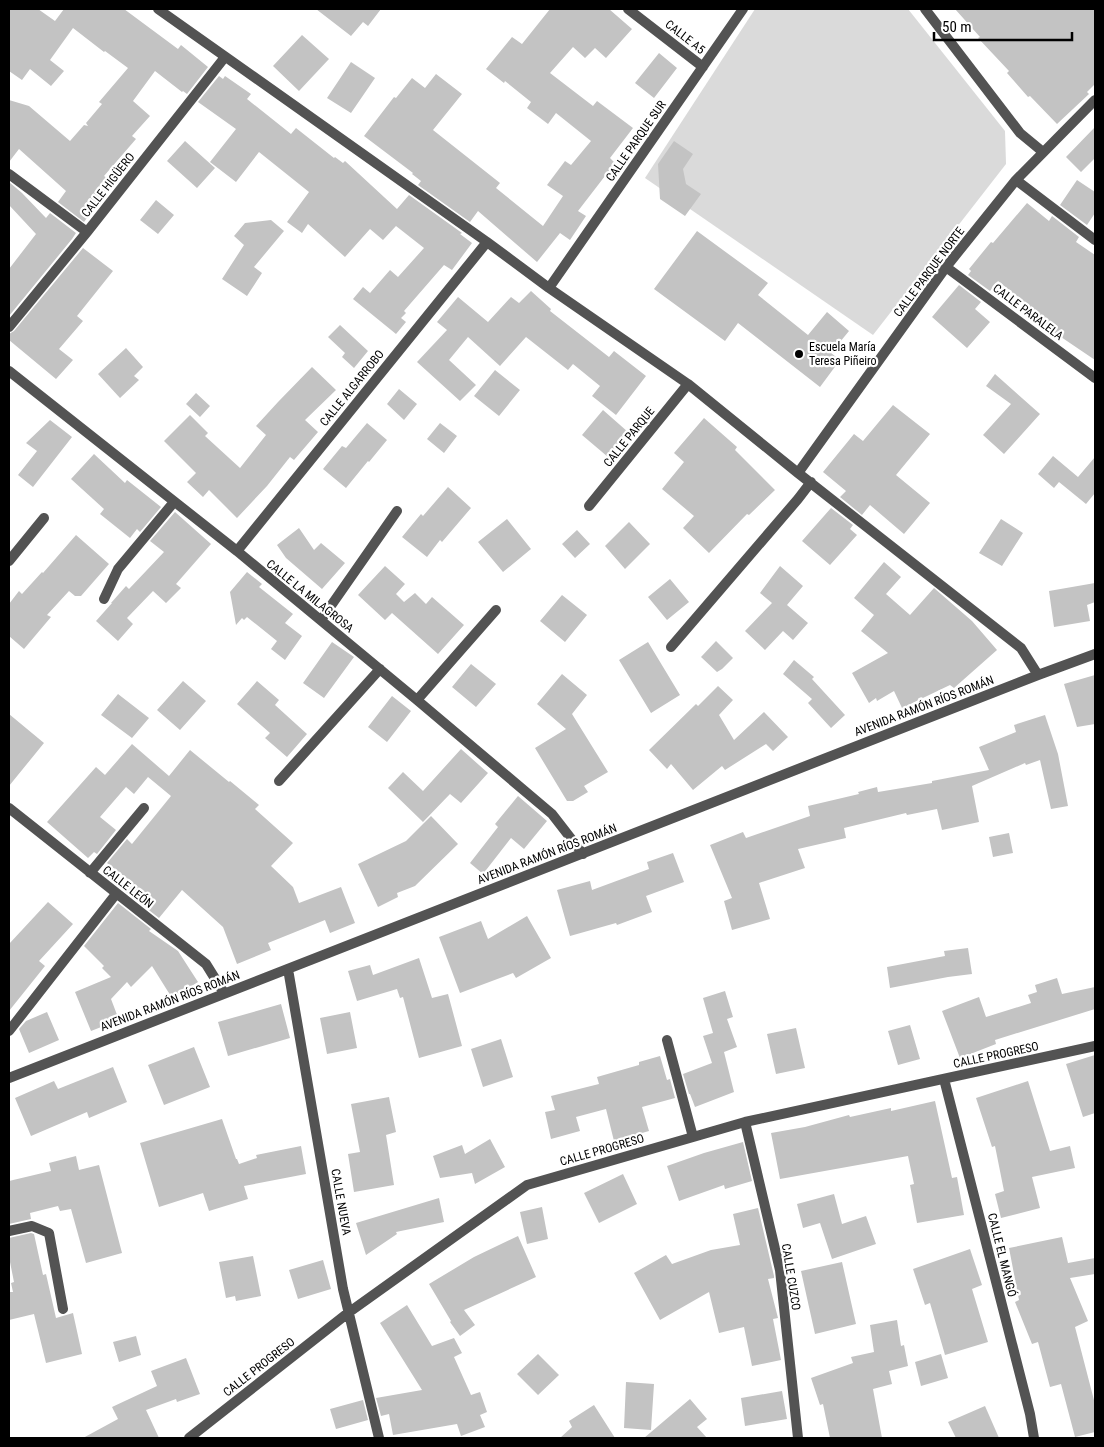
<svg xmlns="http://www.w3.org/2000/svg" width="1104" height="1447" font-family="'Roboto Condensed',sans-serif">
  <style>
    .green { fill: #dadada }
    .building { fill: #c3c3c3 }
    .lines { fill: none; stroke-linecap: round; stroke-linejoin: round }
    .minor { stroke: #535353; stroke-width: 10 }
    .poi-dot { fill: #000; stroke: #fff; stroke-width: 2 }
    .labels { text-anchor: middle; stroke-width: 4.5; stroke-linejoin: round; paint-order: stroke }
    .street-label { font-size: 12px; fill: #000; stroke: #fff }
    .poi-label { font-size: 12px; fill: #000; stroke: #fff; text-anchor: start }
  </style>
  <rect width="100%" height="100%" fill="#fff"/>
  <!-- green -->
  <path class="green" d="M755,9H908L1005,131L1006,164L873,335L645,178Z"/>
  <!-- building -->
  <path class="building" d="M9,9H38L55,21L64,9H124L178,49L181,45L208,67L187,94L183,91L182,92L155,71L133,101L150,116L132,136L136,139L104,176L113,182L84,222L58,202L66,191L19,149L9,162V100L29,106L70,141L84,125L88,126L86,123L102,104L99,102L128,68L105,51L104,52L73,28L50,60L64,71L51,86L30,69L22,80L9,71Z
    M316,9H381L368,26L363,22L351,36Z
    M550,9H609L632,29L606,58L595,48L585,58L573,47L550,73L593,106L597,101L633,128L610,158L615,163L578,211L586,216L570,240L560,233L537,262L478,211L470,222L418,185L421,181L412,174L413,173L364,136L394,97L396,98L412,78L425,88L436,74L462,94L433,130L500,183L496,188L543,226L563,196L547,185L565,161L571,165L591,141L556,113L548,124L527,108L531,102L505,81L504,83L486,69L512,37L522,44Z
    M955,9H1095V84L1087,92L1089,94L1057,124L1030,96L1028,97L1007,73L1009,71L978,38L980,37Z
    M302,35L329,59L299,91L273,66Z
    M659,53L677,68L654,98L635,83Z
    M351,62L375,78L351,113L327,98Z
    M219,76L223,79L225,76L251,94L247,99L291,134L296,128L334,158L335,157L343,163L345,161L397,209L409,195L462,233L460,234L472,243L452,270L444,265L404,311L406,313L401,318L406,322L396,334L353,299L363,287L370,293L390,270L398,277L424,248L396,226L383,240L370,229L345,257L308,224L302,233L287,222L309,192L259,152L236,182L210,162L236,129L198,102Z
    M1095,127V158L1081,172L1066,157Z
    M185,141L215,168L197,188L167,161Z
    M674,141L693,154L683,169L686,184L701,194L685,216L660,199L658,164Z
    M1077,180L1095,192V213L1087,225L1060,205Z
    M9,182L22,193L46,218L50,213L76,233L72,239L9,316V269L36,234L9,205Z
    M156,200L174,215L158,234L140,220Z
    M1027,203L1049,221L1052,216L1079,237L1076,242L1095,255V360L1030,316L1034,310L998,281L990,291L968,275L971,271L969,269L991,242L993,243Z
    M271,220L284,231L254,267L262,273L247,296L222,279L244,245L234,236L245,223Z
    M697,231L768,283L758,295L808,335L827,312L849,331L831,353L840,360L820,387L738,323L725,341L654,289Z
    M83,248L113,271L77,316L83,321L59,349L73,360L56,379L9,340V334L14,331Z
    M959,285L981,302L975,309L990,322L967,348L932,317Z
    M531,291L551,309L550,311L609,357L614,351L646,376L616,415L592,396L600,386L573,364L568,370L526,337L500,366L468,337L449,360L476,385L460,401L417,362L447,330L437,322L458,297L488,322L511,297L519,303Z
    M340,325L368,351L354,368L342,357L345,353L328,337Z
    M126,348L143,367L134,376L139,380L120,398L98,374Z
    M312,367L336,390L305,420L318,432L294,460L290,457L267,486L237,518L209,490L203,497L187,482L196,473L164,441L190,415L208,433L205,436L240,468L266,435L256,426L278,402Z
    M495,370L520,390L499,416L474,396Z
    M995,374L1040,414L1004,454L983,435L1011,404L986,386Z
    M399,389L417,404L404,420L387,404Z
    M196,393L210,406L200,417L186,404Z
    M893,405L930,434L896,475L930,503L904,534L870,505L862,515L840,497L846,491L823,472L854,434L863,441Z
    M603,410L628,432L608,457L582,435Z
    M704,418L737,447L735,450L775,490L749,515L747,514L709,553L683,528L694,516L662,489L684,462L674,453Z
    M50,420L72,437L33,487L18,475L37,451L26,443Z
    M367,423L387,440L369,462L368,461L346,488L323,469L342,446L346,448Z
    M440,423L457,436L444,453L427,439Z
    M94,454L125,483L127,480L161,507L140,532L137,529L130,538L100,514L104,509L71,479Z
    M1053,456L1078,477L1095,457V493L1086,504L1059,482L1054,488L1038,474Z
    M448,487L471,508L442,542L440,540L427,557L402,537L421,514L423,516Z
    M831,508L853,525L850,529L857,535L830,565L802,541Z
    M175,512L211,544L176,584L181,588L166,603L153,591L127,618L133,624L118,641L96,621L112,603H111L126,586L129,589L164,552L150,541Z
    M507,519L531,549L503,572L478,542Z
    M1001,519L1023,533L1002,566L979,553Z
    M629,522L650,544L625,569L605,546Z
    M299,528L314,550L321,543L345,563L322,589L286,558L277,545Z
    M577,530L590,544L575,558L562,544Z
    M76,535L109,564L81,596H75L69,591L47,615L51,617L24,649L9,636V604L19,591L22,594L42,572L43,573Z
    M884,562L901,577L886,594L910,615L934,588L972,621L997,650L954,688L950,685L902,708L894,691L877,701L876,698L869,703L852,673L888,653L861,631L874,615L854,598Z
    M385,566L405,584L396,594L404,602L415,593L426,604L432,597L464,625L438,654L392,613L385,620L358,595Z
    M780,566L803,586L787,605L808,623L793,640L783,631L765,650L745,631L772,603L760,593Z
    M247,572L262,584L259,587L293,614L285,623L302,636L285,660L271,649L277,641L247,617L244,620L242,618L236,625L230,592Z
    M670,579L689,602L667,620L648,597Z
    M1095,583V602L1087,605L1090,621L1054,627L1049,591Z
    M562,595L587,615L565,642L540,621Z
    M716,641L733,658L722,669L717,672L701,657Z
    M332,642L354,657L324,698L303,683Z
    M648,642L680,695L651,713L619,660Z
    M794,660L814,677L812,679L845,715L831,728L808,703L812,699L783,674Z
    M471,664L496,684L476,707L452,687Z
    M562,674L587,695L572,714L608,772L584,786L588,792L573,801H567L535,748L566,729L537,704Z
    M1095,675V724L1077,727L1064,684Z
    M183,681L206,701L180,730L157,710Z
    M257,681L279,700L275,705L307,734L287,757L265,738L270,733L237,704Z
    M718,686L733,700L719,715L734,740L764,712L788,737L773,751L766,744L725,770L722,766L693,790L671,764L667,769L649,750L696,704L698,706Z
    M118,694L149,718L132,738L101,715Z
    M392,696L411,711L387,742L368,727Z
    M9,714L44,743L9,786Z
    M1045,715L1058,754L1068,806L1051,809L1040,760L1026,765L1025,763L972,786L979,822L942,830L937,809L907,815L906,813L844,828L846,838L798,849L805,868L759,883L770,919L732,930L724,901L732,898L710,845L743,832L746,838L810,816L808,806L859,794L858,792L877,787L878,792L932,783V781L989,770L979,747L1016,732L1014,725Z
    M132,744L169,776L190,750L229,782L230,781L259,805L255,809L293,843L271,866L293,887L299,903L341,887L355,923L330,933L325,920L268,943L271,950L237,964L223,927L182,890L159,918L122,889L129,880L107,863L127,839L132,844L171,796L148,777L134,794L126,787L100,817L116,830L97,854L94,852L88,858L47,822L96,767L105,775Z
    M461,749L488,773L461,803L450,794L423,822L388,788L403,772L423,791Z
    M518,796L547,821L524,849L511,838L483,874L470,863L498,827L495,824Z
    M431,816L458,844L415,886L397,893L398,897L378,907L358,864L406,841Z
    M1009,833L1013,853L993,857L989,837Z
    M673,853L684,882L646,896L652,912L617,925L616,923L570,936L557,890L590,881L592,890L649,869L647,862Z
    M48,902L73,924L39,961L45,966L9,1011V944Z
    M118,903L151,929L149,931L178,951L198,982L172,998L152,966L131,987L127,982L111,999L119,1020L91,1031L75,992L111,977L102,968L104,966L84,946Z
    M527,916L551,958L516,978L513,973L460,993L439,937L481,921L488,939Z
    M968,948L972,974L948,977L890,988L887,967L945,956L944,951Z
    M419,958L432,998L448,994L462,1046L419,1058L403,997L400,998L397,989L357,1001L348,971L370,965L373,975Z
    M1057,978L1062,994L1095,987V1009L995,1040L996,1044L960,1058L942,1011L979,997L986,1017L1031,1003L1028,995L1037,992L1035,985Z
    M725,991L733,1017L727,1019L737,1047L724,1052L734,1092L695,1107L690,1094H689L683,1074L712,1063L703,1036L713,1033L703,998Z
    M281,1004L290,1038L228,1056L218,1022Z
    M47,1012L59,1040L29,1053L19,1029L26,1021Z
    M350,1012L357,1048L327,1054L320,1018Z
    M910,1025L920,1059L898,1065L888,1031Z
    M796,1028L805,1068L776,1074L767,1034Z
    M501,1039L513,1077L483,1087L471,1049Z
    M194,1047L210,1087L164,1105L148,1065Z
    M1095,1055V1113L1083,1117L1066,1064Z
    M660,1056L667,1080L670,1079L675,1098L642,1107L649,1131L614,1141L606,1109L576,1117L580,1131L551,1139L545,1112L555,1110L551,1096L599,1084L597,1077L639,1065V1062Z
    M113,1067L127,1102L89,1118L87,1112L31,1136L15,1098L54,1081L58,1089Z
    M1028,1081L1050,1151L1070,1146L1075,1168L1032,1177L1040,1208L1001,1218L995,1194L1004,1191L995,1146L992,1147L976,1098Z
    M389,1097L396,1132L386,1135L394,1185L354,1192L348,1154L360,1152L351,1104Z
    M935,1101L952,1178L957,1177L964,1215L917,1223L910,1185L914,1184L908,1156L780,1179L771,1133L805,1127L849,1115L850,1117L891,1108V1111Z
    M222,1119L236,1159H237L239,1164L257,1158L256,1155L301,1146L306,1174L244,1186L248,1199L209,1211L203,1193L159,1207L140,1143Z
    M490,1139L505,1167L475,1184L472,1173L440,1178L433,1156L462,1145L465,1154Z
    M743,1142L752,1181L725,1189L724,1185L679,1201L667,1166L704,1153Z
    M76,1156L79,1170L99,1165L122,1253L86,1263L71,1209L60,1211L58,1206L30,1213L31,1219L9,1224V1181L51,1171L49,1163Z
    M623,1174L637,1204L599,1223L584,1193Z
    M834,1194L842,1224L866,1216L876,1244L832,1259L820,1223L803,1228L797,1204Z
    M439,1198L444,1222L396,1232L397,1234L366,1255L356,1223Z
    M542,1207L548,1239L527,1244L520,1212Z
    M758,1208L774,1276V1278L768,1279L778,1318L773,1319L781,1360L752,1366L744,1327L719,1333L709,1292L660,1320L634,1273L666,1255L672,1264L711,1250L740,1245L733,1214Z
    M31,1233L34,1234L43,1275L46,1274L56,1318L73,1313L82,1354L46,1363L34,1314L9,1320V1292H13L11,1283L14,1282L9,1257V1238Z
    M518,1236L536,1277L464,1310L475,1325L460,1336L450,1322L451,1321L429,1284L474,1257Z
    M1062,1237L1068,1263L1095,1258V1274L1070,1278L1088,1321L1075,1327L1095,1404V1432L1075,1437L1061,1384L1050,1387L1038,1342L1032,1344L1015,1302L1019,1300L1009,1248Z
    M970,1249L982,1285L972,1289L988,1342L945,1355L930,1303L925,1305L913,1269Z
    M253,1256L261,1296L236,1301L235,1296L226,1298L219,1262Z
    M323,1260L331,1289L298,1299L289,1270Z
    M842,1262L856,1324L815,1334L801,1271Z
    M407,1305L432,1346L454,1338L462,1353L454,1357L471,1395L480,1392L487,1412L480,1415L485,1427L461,1436L457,1424L393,1435L389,1414L381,1416L376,1398L422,1390L380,1323Z
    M897,1320L901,1346L904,1345L908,1366L889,1371L892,1384L873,1389L882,1438H830L823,1404L820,1405L811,1378L853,1363L851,1357L874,1352L870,1325Z
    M136,1336L141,1355L119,1362L113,1342Z
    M538,1354L559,1375L538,1395L517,1374Z
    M941,1354L948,1378L921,1386L915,1362Z
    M186,1358L200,1394L177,1402L176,1399L146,1410L159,1438H83L118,1419L112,1407L157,1386L151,1371Z
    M626,1382L654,1384L651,1430L624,1428Z
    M782,1391L787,1419L745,1426L741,1398Z
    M690,1399L707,1419L697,1427L707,1438H644Z
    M363,1400L368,1420L336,1429L330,1409Z
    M594,1405L615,1438H560L572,1427L569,1421Z
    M985,1406L999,1438H956L948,1422Z"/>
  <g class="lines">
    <!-- minor -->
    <path class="minor" d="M158,9L487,242L549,288L688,384L798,473L1021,648L1038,675
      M628,9L703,67
      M925,9L1020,133L1043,152
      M9,174L87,232
      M1016,180L1095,240
      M946,267L1095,378
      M549,288L743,9
      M9,327L87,232L225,57
      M9,371L237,551L417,700L552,814L583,854
      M798,473L946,267L1016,180L1095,100
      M589,506L688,384
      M237,551L487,242
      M9,561L44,518
      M104,599L118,569L174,502
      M321,620L397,511
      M671,647L798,499L811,482
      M417,700L496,610
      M279,781L380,669
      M9,808L206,964L224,993
      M90,873L144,808
      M288,969L343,1289L379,1438
      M9,1031L116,894
      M667,1040L693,1137
      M9,1078L1038,675L1095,654
      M944,1079L1030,1414L1034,1438
      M745,1122L780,1270L798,1438
      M9,1231L32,1226L49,1233L63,1309
      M189,1438L348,1313L527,1185L745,1122L1095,1046"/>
  </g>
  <!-- markers -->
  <circle class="poi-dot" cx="799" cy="354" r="5"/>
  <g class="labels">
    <!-- street labels -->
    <g class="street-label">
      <text transform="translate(685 37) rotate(38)" y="4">CALLE A5</text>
      <text transform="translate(636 141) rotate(-55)" y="4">CALLE PARQUE SUR</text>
      <text transform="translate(108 185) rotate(-52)" y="4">CALLE HIGÜERO</text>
      <text transform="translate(929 272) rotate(-53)" y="4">CALLE PARQUE NORTE</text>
      <text transform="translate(1028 312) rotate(37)" y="4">CALLE PARALELA</text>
      <text transform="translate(352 388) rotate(-51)" y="4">CALLE ALGARROBO</text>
      <text transform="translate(629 437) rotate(-51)" y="4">CALLE PARQUE</text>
      <text transform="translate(310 596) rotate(39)" y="4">CALLE LA MILAGROSA</text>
      <text transform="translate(924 706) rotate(-21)" y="4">AVENIDA RAMÓN RÍOS ROMÁN</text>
      <text transform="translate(547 854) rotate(-21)" y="4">AVENIDA RAMÓN RÍOS ROMÁN</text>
      <text transform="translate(128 887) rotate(38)" y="4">CALLE LEÓN</text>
      <text transform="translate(170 1001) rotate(-21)" y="4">AVENIDA RAMÓN RÍOS ROMÁN</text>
      <text transform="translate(996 1055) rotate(-12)" y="4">CALLE PROGRESO</text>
      <text transform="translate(602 1150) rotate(-16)" y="4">CALLE PROGRESO</text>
      <text transform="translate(341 1202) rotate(80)" y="4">CALLE NUEVA</text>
      <text transform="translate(1002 1255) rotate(76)" y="4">CALLE EL MANGÓ</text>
      <text transform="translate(791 1277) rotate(81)" y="4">CALLE CUZCO</text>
      <text transform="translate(259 1367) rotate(-38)" y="4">CALLE PROGRESO</text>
    </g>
    <!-- poi labels -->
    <g class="poi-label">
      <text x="809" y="351">Escuela María<tspan x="809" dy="14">Teresa Piñeiro</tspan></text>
    </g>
  </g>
  <!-- border -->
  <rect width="1104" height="1447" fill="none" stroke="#000000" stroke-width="20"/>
  <!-- scale -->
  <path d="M934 32v8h138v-8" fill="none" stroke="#000000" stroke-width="2.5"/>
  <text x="942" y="32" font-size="15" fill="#000000" stroke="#ffffff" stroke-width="4" paint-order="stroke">50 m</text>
</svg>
